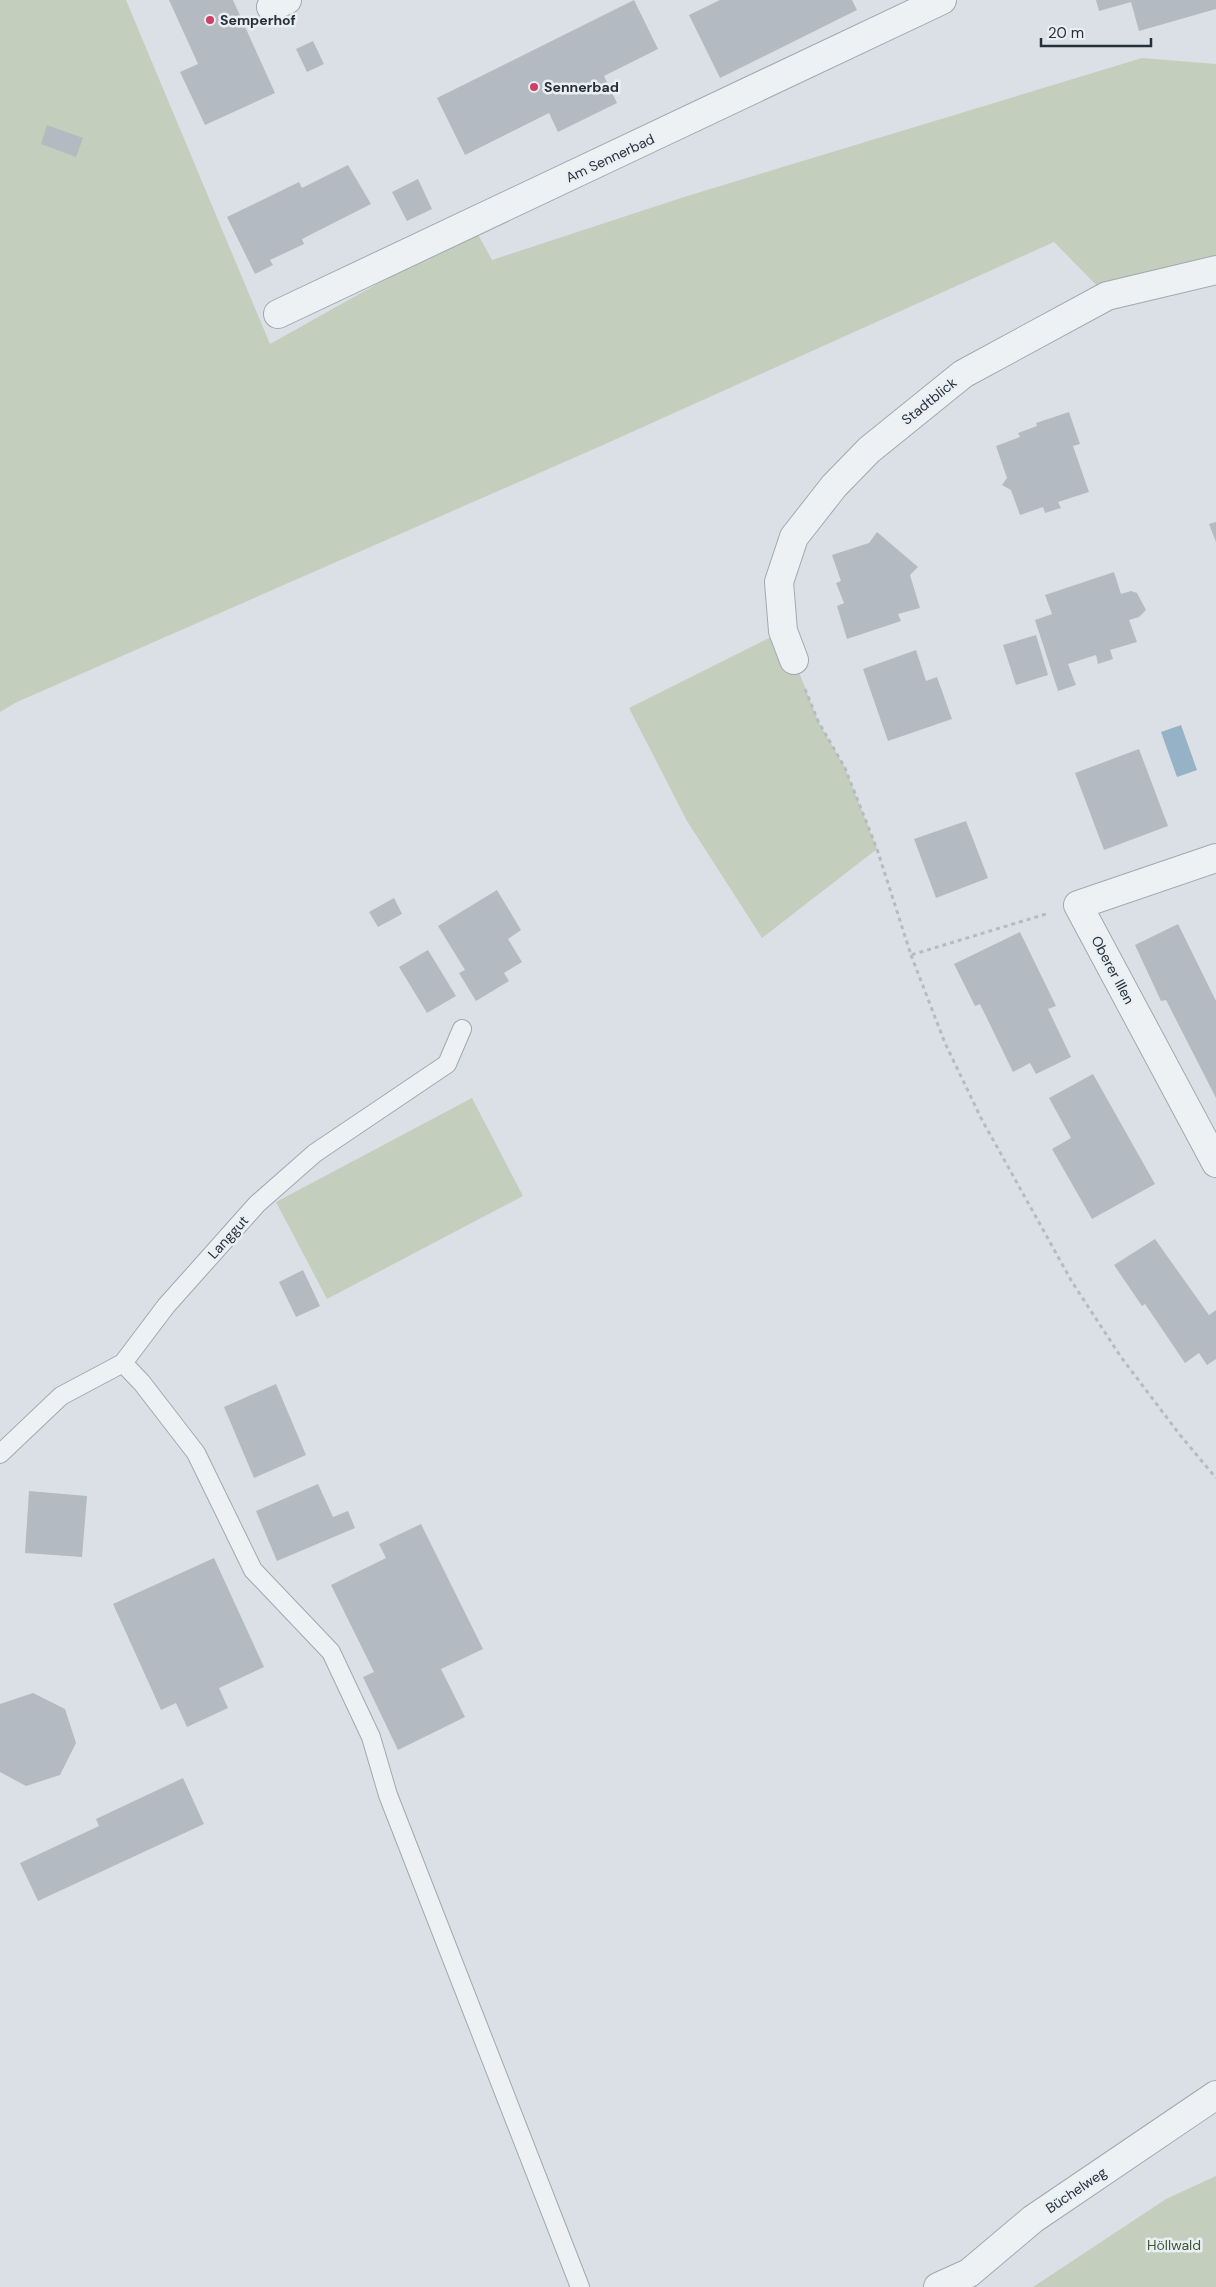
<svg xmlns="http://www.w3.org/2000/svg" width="1216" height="2287" font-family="'DM Sans',sans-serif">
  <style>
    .green { fill: #c3cfbc }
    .water { fill: #96b2c6 }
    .building { fill: #b3bac2 }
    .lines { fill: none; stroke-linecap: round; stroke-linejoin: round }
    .lane-casing { stroke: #a1a8af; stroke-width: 20 }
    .street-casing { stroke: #a1a8af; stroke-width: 30 }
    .path { stroke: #b6bbc0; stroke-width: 3; stroke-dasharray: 4 4; stroke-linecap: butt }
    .lane { stroke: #eef1f4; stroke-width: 18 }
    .street { stroke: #eef1f4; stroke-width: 28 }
    .poi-dot { fill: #cb4063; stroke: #eaeff3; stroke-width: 2 }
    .labels { text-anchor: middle; stroke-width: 5; stroke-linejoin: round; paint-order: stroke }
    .poi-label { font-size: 14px; font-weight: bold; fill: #26303b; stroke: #eaeff3; text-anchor: start }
    .street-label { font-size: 14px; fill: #26303b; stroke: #eaeff3 }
    .park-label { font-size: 14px; fill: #3d5733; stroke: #eaeff3 }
  </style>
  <rect width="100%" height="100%" fill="#dbe0e6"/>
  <!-- green -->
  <path class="green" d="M0,0H126L270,344L475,229L492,260L684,197L1142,58L1216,64V270L1107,296L1054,242L603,445L17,702L0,712Z
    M783,631L818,721L845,768L877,849L762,938L687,821L629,708Z
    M472,1098L523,1196L327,1299L276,1202Z
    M1216,2176V2287H1033L1166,2199Z"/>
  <!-- water -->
  <path class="water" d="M1181,725L1197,770L1177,777L1161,732Z"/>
  <!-- building -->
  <path class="building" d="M169,0H233L275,93L205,125L180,72L198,64Z
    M634,0L658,49L604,76L617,103L558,132L549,113L465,155L437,98Z
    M720,0H852L857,10L720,78L689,15Z
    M1096,0H1216V9L1139,31L1131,2L1099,11Z
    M313,41L324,64L307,72L296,49Z
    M47,125L83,138L76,157L41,144Z
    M348,165L371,204L302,239L304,244L270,260L273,265L255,274L227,217L299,182L302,188Z
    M418,179L432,209L407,221L392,192Z
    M1069,412L1080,444L1073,446L1089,492L1058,502L1061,508L1045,513L1043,507L1020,515L1011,490L1002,485L1007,478L996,446L1020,437L1018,433L1037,426L1036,423Z
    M1216,522V542L1209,524Z
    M877,532L918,567L910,575L920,608L898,614L901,621L847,639L837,606L844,603L836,583L841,581L832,555L869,543Z
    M1114,572L1121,594L1131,591L1137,593L1146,610L1139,617L1129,620L1137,642L1110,650L1113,659L1098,664L1096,655L1068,664L1076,685L1058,691L1035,620L1052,614L1045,595Z
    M1036,635L1048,675L1016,685L1003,645Z
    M916,650L926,681L937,677L952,719L888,741L863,669Z
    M1139,749L1168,826L1104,850L1075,773Z
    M966,821L988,878L936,898L914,839Z
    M497,890L521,930L508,939L522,962L504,973L509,981L476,1001L459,973L465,970L438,926Z
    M394,898L402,914L378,927L369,912Z
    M1178,924L1216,1001V1098L1166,1000L1161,1001L1135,945Z
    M1020,932L1056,1006L1048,1009L1071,1057L1036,1074L1030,1063L1013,1072L980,1004L975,1006L954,964Z
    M428,950L456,996L427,1013L399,967Z
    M1093,1074L1155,1184L1092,1219L1052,1149L1071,1138L1049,1098Z
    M1155,1239L1209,1315L1216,1310V1359L1207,1365L1199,1353L1185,1363L1145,1304L1142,1306L1114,1265Z
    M303,1270L320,1306L296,1317L279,1282Z
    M276,1384L306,1455L254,1478L224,1407Z
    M318,1484L333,1517L348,1511L355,1528L277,1561L256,1511Z
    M29,1491L87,1496L82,1557L25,1553Z
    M421,1524L483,1649L441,1669L465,1717L398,1750L363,1677L374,1672L331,1585L386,1558L379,1544Z
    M214,1558L264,1667L219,1688L228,1708L187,1727L176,1703L161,1710L113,1604Z
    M33,1693L65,1709L76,1743L60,1775L26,1786L0,1772V1704Z
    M183,1778L204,1824L38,1901L20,1863L99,1826L96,1819Z"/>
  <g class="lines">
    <!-- lane casing -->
    <g class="lane-casing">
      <path id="lane" d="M123,1363L142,1383L196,1453L253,1570L331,1652L371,1737L388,1795L580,2287
        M0,1454L61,1396L123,1363L166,1306L257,1204L315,1153L447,1064L462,1029"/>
    </g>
    <!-- street casing -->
    <g class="street-casing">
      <path id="street" d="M271,7L287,0
        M278,314L942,0
        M794,660L783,631L779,582L794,537L834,486L869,450L963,374L1107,296L1216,270
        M1216,858L1078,905L1216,1163
        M938,2287L969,2273L1033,2219L1216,2095"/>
    </g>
    <!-- path -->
    <path class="path" d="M805,689L818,721L845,768L877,849L911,955L1046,914
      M911,955L945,1043L981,1118L1072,1282L1121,1357L1180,1435L1216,1478"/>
    <!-- lane -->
    <use href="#lane" class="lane"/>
    <!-- street -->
    <use href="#street" class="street"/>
  </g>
  <!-- markers -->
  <g class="poi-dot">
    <circle cx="210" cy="20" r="5"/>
    <circle cx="534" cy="87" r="5"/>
  </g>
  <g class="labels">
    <!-- poi labels -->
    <g class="poi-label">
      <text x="220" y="25">Semperhof</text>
      <text x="544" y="92">Sennerbad</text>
    </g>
    <!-- street labels -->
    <g class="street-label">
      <text transform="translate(610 158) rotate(-25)" y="5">Am Sennerbad</text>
      <text transform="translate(929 401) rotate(-39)" y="5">Stadtblick</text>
      <text transform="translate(1113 970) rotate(62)" y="5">Oberer Illen</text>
      <text transform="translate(228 1237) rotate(-48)" y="5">Langgut</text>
      <text transform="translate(1076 2190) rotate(-34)" y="5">Büchelweg</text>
    </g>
    <!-- park labels -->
    <g class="park-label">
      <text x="1174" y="2250">Höllwald</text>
    </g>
  </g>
  <!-- scale -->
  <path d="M1041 38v8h110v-8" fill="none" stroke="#26303b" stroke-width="2.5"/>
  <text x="1048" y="38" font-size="15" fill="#26303b" stroke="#eaeff3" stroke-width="4" paint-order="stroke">20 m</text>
</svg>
